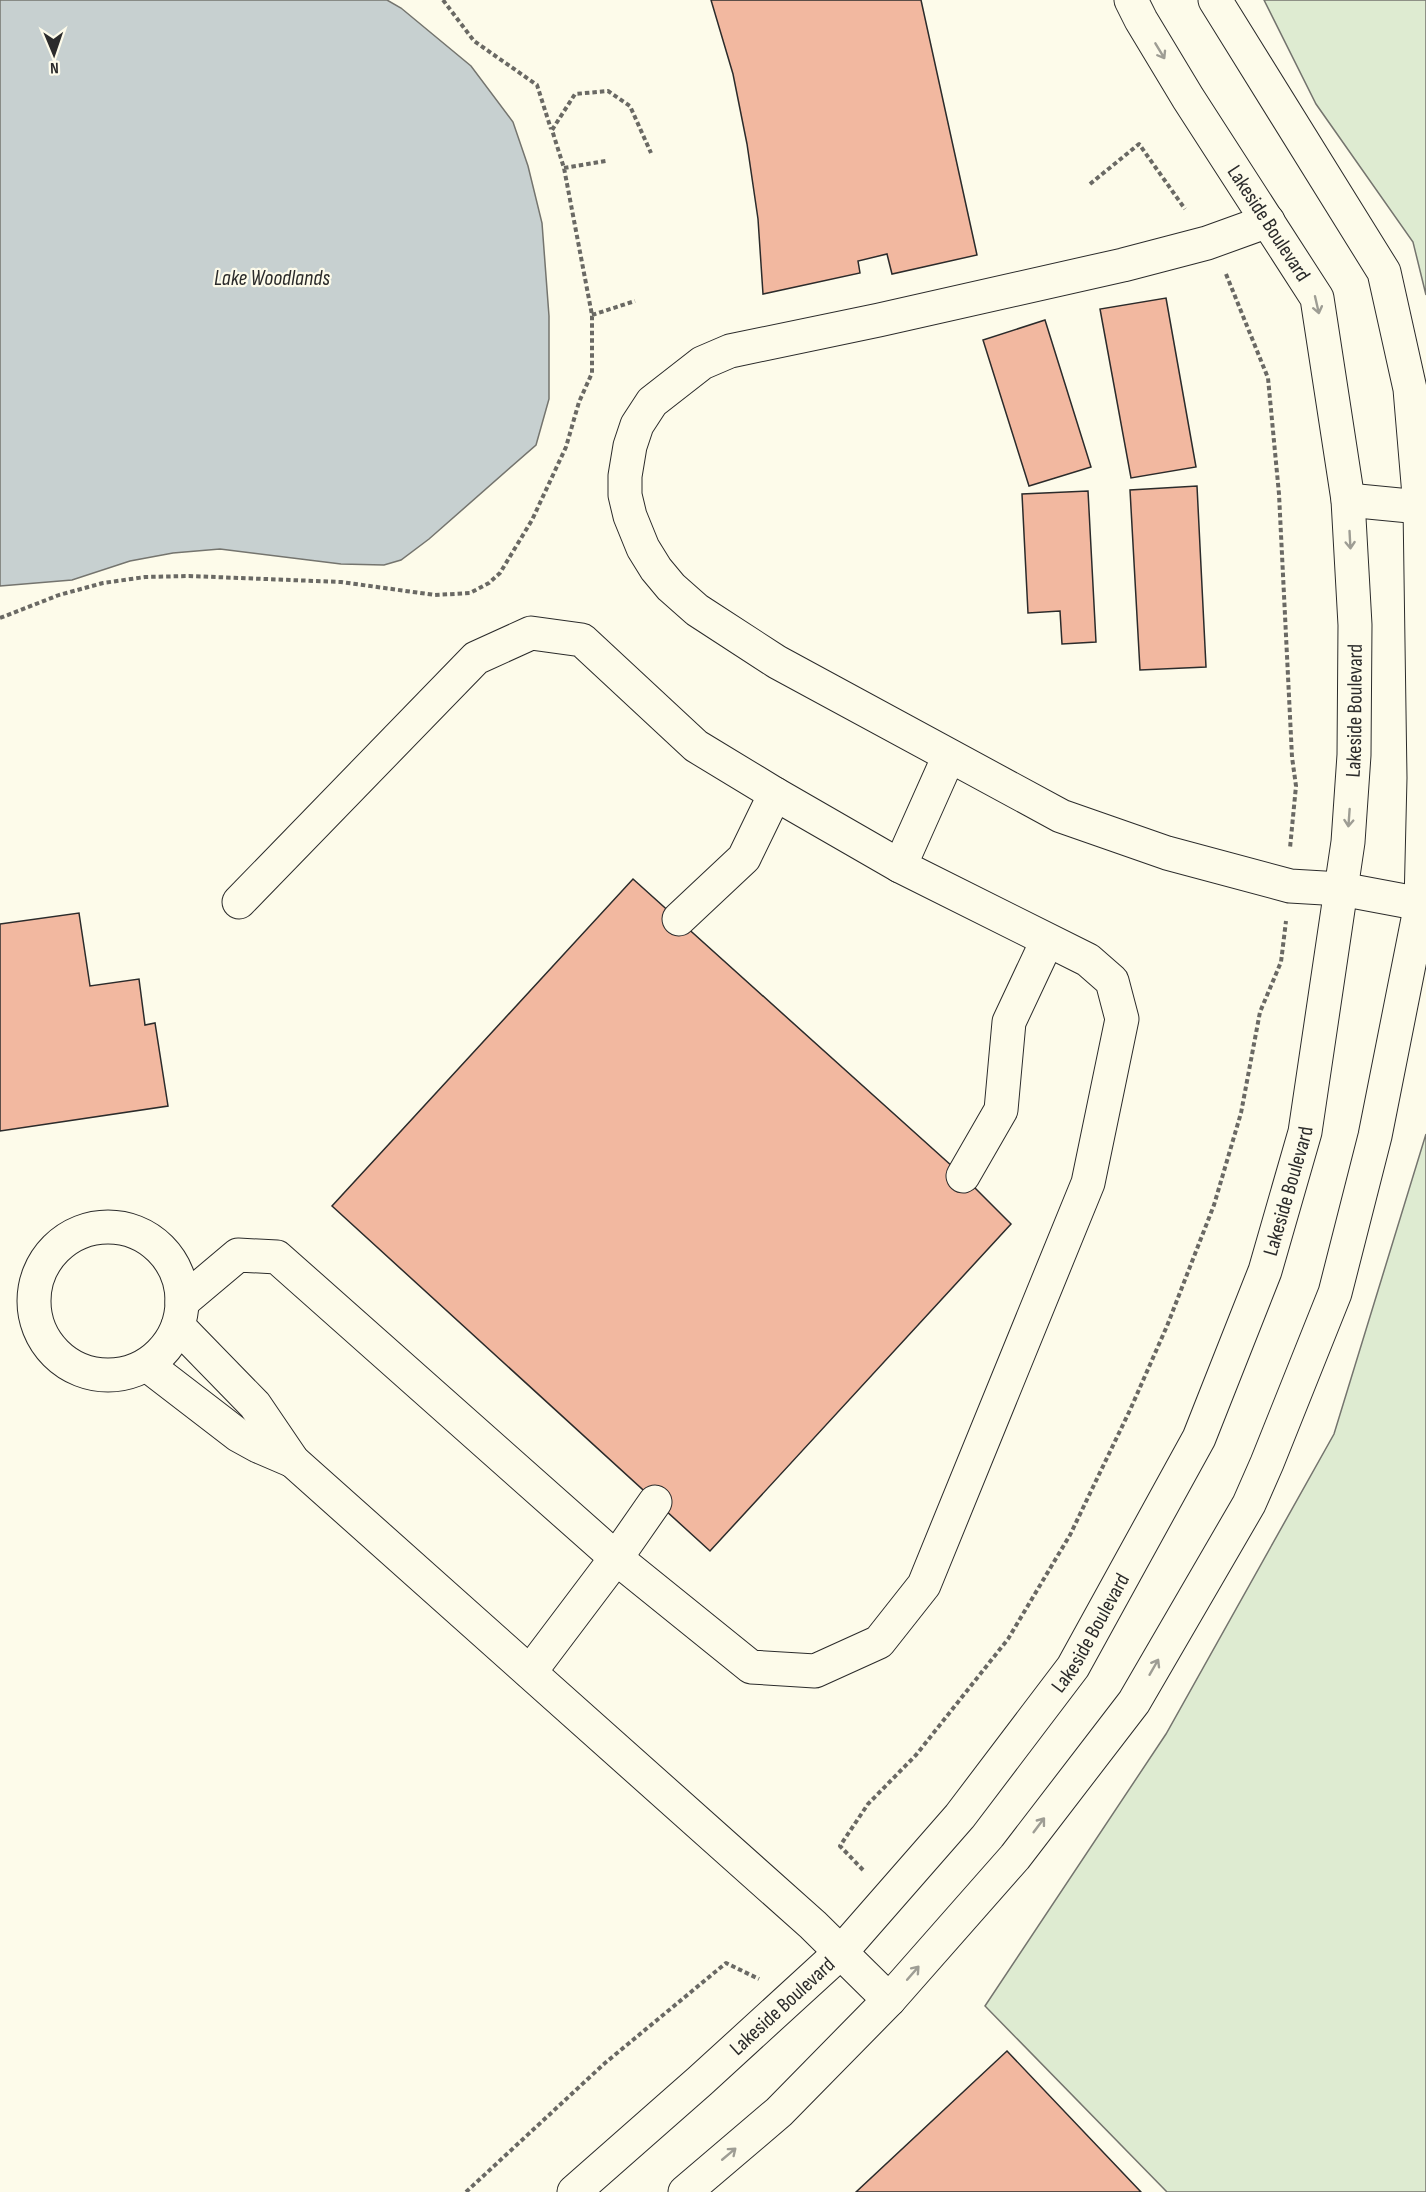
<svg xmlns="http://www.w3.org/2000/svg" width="1426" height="2192" font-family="'Sofia Sans Condensed',sans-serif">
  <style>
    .green { fill: #deebd1; stroke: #74746e; stroke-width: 1.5 }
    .water { fill: #c7d0d0; stroke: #74746e; stroke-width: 1.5 }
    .building { fill: #f2b8a0; stroke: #2b2b2b; stroke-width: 1.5 }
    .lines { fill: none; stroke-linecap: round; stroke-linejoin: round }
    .minor-casing { stroke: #2b2b2b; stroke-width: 35 }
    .path { stroke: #6a6964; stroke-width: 4; stroke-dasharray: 4.5 3; stroke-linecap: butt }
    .minor { stroke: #fdfbea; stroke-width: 33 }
    .oneway { stroke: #9e9d94 }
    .labels { text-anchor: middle; stroke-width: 4.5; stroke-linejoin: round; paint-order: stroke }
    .street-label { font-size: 21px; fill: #2b2b2b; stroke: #fdfbea }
    .water-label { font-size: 22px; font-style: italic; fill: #2b2b2b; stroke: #fdfbea }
  </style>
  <rect width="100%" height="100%" fill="#fdfbea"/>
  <!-- green -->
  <path class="green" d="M1264,0H1426V295L1413,242L1316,104Z
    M1426,1134V2192H1167L985,2006L1166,1734L1334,1434Z"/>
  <!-- water -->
  <path class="water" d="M0,0H387L401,8L471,66L513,122L528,166L542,223L549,316V399L536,445L429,539L401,560L384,565L341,564L220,549L173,553L130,561L72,580L0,586Z"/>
  <!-- building -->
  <path class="building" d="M711,0H921L977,255L892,274L887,254L858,261L860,273L763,294L758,219L747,144L733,74Z
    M1166,298L1196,467L1131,478L1100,309Z
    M1045,320L1091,467L1029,486L983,340Z
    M1197,486L1206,667L1140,670L1130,490Z
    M1088,491L1096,642L1062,644L1060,611L1028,613L1022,494Z
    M633,879L963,1176L1011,1224L710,1551L332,1206Z
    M79,913L90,986L139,979L145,1025L155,1023L168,1106L0,1131V924Z
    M1007,2051L1141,2192H856Z"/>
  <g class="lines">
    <!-- minor casing -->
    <g class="minor-casing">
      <g id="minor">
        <path d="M1268,221L1207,243L1123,265L879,320L730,351L702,363L652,402L637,425L630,446L625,476V495L630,516L643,548L656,569L671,587L697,610L777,662L1061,816L1167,853L1290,886L1341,889L1421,904"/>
        <path d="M1348,500L1420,507"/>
        <path d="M239,902L476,658L531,633L582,640L696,746L775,794L900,866"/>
        <path d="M679,919L744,858L775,794"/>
        <path d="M963,1176L1001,1110L1009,1022L1047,941"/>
        <circle cx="108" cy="1301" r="74"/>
        <path d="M182,1302L238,1255L277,1257L616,1558L751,1667L815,1671L879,1642L924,1585L1088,1183L1122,1019L1112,981L1088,960L900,866L949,756"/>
        <path d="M178,1326L255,1405L293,1461L813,1925L889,2000"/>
        <path d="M147,1365L238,1435L258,1446L293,1461"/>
        <path d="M530,1672L616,1558L655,1502"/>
        <path id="s1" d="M574,2192L700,2081L841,1952L960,1816L1073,1667L1199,1438L1265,1271L1305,1132L1348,842L1354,755L1355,625L1348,500L1317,298L1188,98L1141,20L1131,0"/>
        <path d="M685,2192L779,2112L889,2000L1015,1857L1134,1702L1249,1504L1267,1463L1335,1293L1375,1136L1421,904L1424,778L1420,507L1410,389L1384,272L1215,0"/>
      </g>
    </g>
    <!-- path -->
    <path class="path" d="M443,0L474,41L537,85L551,129
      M564,168L606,161
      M1090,184L1139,144L1185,209
      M1226,274L1268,378L1279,494L1292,757L1296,786L1290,848
      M592,315L635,301
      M0,618L59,595L103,583L145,577L189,576L341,582L435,595L470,593L489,583L500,573L532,520L566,447L579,402L592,373V315L564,168L552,130L575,94L608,91L630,106L651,153
      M863,1870L840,1846L868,1804L916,1755L1008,1639L1070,1535L1130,1410L1167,1326L1214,1205L1241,1113L1260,1012L1281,962L1286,921
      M466,2192L605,2063L726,1963L759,1979"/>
    <!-- minor -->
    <use href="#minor" class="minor"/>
  </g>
  <!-- one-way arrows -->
  <defs><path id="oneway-shaft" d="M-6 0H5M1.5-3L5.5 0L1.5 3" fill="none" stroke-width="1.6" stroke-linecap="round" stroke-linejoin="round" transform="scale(1.5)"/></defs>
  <g class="oneway">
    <use href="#oneway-shaft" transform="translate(1160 51) rotate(59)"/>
    <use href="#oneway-shaft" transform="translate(1317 305) rotate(77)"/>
    <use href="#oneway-shaft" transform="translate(1350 540) rotate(87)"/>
    <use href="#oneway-shaft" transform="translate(1349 818) rotate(94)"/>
    <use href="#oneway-shaft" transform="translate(1154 1667) rotate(-60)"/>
    <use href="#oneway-shaft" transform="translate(1039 1825) rotate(-53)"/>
    <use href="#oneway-shaft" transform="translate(913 1973) rotate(-49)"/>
    <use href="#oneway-shaft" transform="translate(729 2154) rotate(-40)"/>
  </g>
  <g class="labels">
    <!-- street labels -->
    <g class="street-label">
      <text transform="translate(1269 223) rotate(57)" y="7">Lakeside Boulevard</text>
      <text dy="7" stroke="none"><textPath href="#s1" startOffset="1737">Lakeside Boulevard</textPath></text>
      <text dy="7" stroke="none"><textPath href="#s1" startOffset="1251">Lakeside Boulevard</textPath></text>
      <text dy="7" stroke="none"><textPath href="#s1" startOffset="765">Lakeside Boulevard</textPath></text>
      <text dy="7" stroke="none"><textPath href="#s1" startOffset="279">Lakeside Boulevard</textPath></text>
    </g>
    <!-- water labels -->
    <g class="water-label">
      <text x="272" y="285">Lake Woodlands</text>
    </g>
  </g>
  <!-- north arrow -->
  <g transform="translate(54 54) rotate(178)" stroke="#fdfbea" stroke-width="4.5" paint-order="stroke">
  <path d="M0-4.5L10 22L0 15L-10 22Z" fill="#2b2b2b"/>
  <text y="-9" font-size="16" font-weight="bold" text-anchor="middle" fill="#2b2b2b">N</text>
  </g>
</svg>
